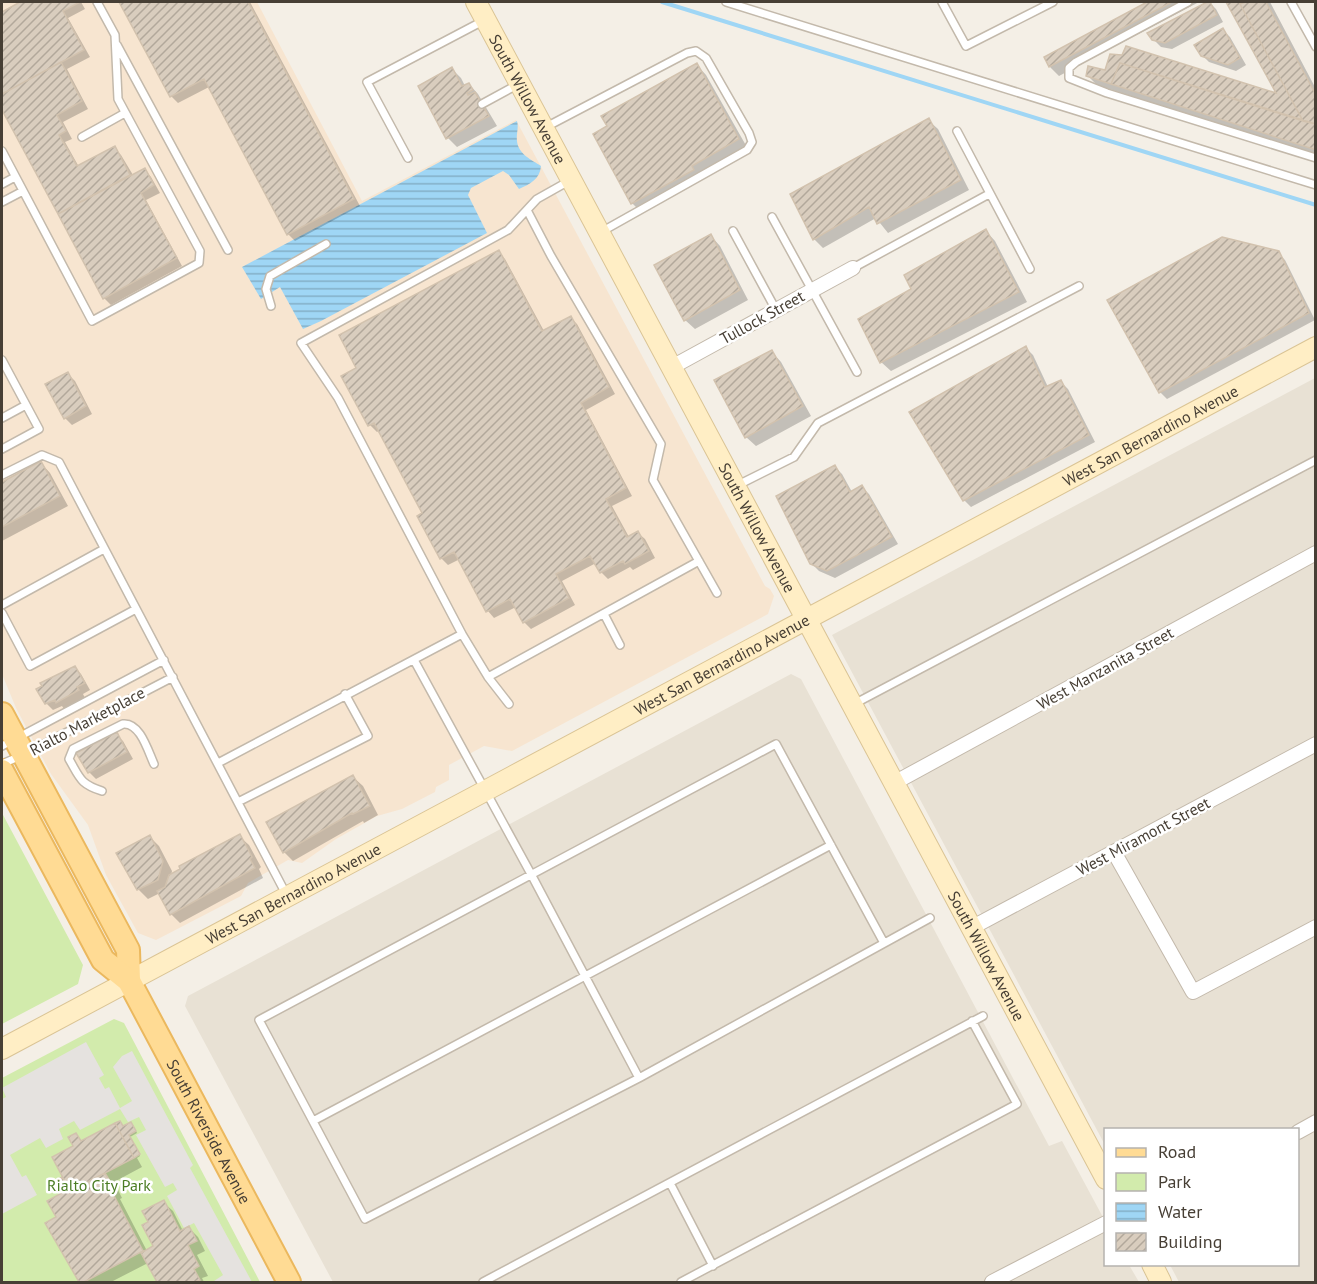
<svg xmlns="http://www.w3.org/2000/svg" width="1317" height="1284" font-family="'PT Sans',sans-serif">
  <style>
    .residential { fill: #e8e1d4 }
    .commercial { fill: #f7e5d0 }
    .green { fill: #d2ebac }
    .parking { fill: #e5e2df }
    .water { fill: url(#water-rules) }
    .shadow { fill: #0003 }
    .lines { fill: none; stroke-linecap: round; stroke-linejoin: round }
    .stream { stroke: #9fd6f5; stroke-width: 4 }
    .building { fill: url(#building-hatch); stroke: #d2c2ae; stroke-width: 1.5 }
    .lane-casing { stroke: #c3b9ab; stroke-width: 10 }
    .street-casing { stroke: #c3b9ab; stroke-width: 16 }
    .secondary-casing { stroke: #dac495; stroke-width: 22 }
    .primary-casing { stroke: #ebb85e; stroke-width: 26 }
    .lane { stroke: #fff; stroke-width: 7 }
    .street { stroke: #fff; stroke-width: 14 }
    .secondary { stroke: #ffeec5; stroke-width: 20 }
    .primary { stroke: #ffdb94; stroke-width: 22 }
    .labels { text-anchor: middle; stroke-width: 5; stroke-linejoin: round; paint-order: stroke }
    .street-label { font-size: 16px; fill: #473f35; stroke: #fff }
    .park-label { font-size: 16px; fill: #4b7d24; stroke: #fff }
  </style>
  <defs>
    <pattern id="water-rules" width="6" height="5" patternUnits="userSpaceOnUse" patternTransform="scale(1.5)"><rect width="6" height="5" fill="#9fd6f5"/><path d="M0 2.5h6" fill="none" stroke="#83afc7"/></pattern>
    <pattern id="building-hatch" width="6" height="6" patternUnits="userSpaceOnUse" patternTransform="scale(1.5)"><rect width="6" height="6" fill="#d9cdbe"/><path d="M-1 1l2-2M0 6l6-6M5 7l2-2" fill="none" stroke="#b2a89b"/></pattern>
  </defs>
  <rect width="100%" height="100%" fill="#f4efe6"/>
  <!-- residential -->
  <path class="residential" d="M1315,378V1282H1179L1170,1265L1298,1264V1130H1106L1105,1145L832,635Z
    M791,674L801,679L1049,1146L1062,1141L1105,1221L1106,1264L1129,1265L1139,1282H333L185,1006L188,996Z"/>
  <!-- commercial -->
  <path class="commercial" d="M2,2H257L362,201L516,120L765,586L770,589L774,596L768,614L512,751L484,746L449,765V780L436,787L435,792L402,809L377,816L336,839L302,863L288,860L248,883L241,896L156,940L138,933L106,875L88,825L51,774L16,708L2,674Z"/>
  <!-- green -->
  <path class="green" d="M2,813L83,965L78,984L2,1024Z
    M114,1019L124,1023L260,1282H2V1078Z"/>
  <!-- parking -->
  <path class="parking" d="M86,1042L104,1075L99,1078L105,1089L109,1087L120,1108L132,1101L113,1067L122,1056L132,1051L193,1165L190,1168L252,1282H215L214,1281L223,1275L194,1223L184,1228L167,1196L177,1190L173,1183L165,1187L136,1135L146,1130L139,1117L128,1122L120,1109L80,1130L74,1121L59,1129L63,1139L46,1148L40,1138L10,1155L22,1177L26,1175L37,1195L2,1214V1099L6,1097L2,1088Z"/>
  <!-- water -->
  <path class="water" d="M517,121C519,128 516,134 517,141C518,154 532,160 541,166C540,179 530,184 519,189L509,175L503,171L471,188L468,195L487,233L321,321L303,329L280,287L261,299L242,267Z"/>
  <!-- shadow -->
  <path class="shadow" d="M24,2H81L85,9L68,18L90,57L67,69L88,109L63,122L72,139L65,142L79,167L114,148L121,155L133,175L145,170L151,177L160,193L146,200L182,266L111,305L104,298L2,107V14Z
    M120,2H250L360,206L295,241L288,234L209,87L178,103L171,96Z
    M1151,2H1199L1059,76L1050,67L1046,57Z
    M1209,2L1216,9L1223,22L1172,49L1161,47L1153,39Z
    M1228,2H1270L1316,89V155L1097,85L1087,75L1106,72L1279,96Z
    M1223,30L1230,37L1246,65L1236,71L1209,62L1202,55Z
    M697,65L706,75L748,149L700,176L702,180L641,212L632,203Z
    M452,69L461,78L465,86L469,84L478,94L497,126L457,147L448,138Z
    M928,120L938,129L969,190L888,233L876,218L823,248L814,239Z
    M986,231L995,241L1027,302L891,371L881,362L913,289Z
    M711,236L720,246L748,300L695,329L685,320Z
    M498,252L505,259L544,331L570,317L577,324L615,394L586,410L632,496L612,506L629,537L638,533L645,539L655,558L633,570L630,567L608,579L601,572L596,563L562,581L575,605L531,629L524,622L516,607L494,618L488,611L460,559L448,565L441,558L424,514L380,430L377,432L370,425L343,376L358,368Z
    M1278,253L1285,260L1315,320L1167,399L1160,392Z
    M1026,348L1033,355L1048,387L1061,382L1068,389L1095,442L971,507L964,500Z
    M772,352L781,362L811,416L756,446L746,437Z
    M68,374L75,381L92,414L72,425L65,418Z
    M41,463L50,473L68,506L2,541V483Z
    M835,467L842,474L852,492L862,487L869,494L898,544L835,578L819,571L811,563Z
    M74,667L81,674L90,690L83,694L85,698L64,709L62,706L53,710L46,703L44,687Z
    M116,734L123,741L133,759L96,779L89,772Z
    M353,777L363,786L378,815L364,823L363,821L293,861L284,852Z
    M239,836L249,845L261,867L259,869L263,878L180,923L171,914L160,893L148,899L138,889L150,837L159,846L172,871L171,876Z
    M120,1122L124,1127L133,1125L137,1133L130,1137L140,1156L137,1158L142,1167L114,1182L122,1198L120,1199L147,1251L156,1246L150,1223L163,1202L173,1211L183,1231L189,1228L198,1237L205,1251L197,1255L208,1276L202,1278L204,1282H159L148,1263L111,1282H80L47,1223L58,1217L62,1195L55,1183L64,1177L75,1146L76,1135L83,1142Z"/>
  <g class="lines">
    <!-- stream -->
    <path class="stream" d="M662,2L1316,205"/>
  </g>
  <!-- building -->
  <path class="building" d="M20,2H80L63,11L84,50L2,94V12Z
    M119,2H248L354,199L287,235L204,79L170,97Z
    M1147,2H1172L1049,67L1044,57Z
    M1207,2H1210L1217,15L1165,43L1152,40L1147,33Z
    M1226,2H1245L1240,4L1303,121L1120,63L1111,84L1086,76L1088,66L1105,70L1110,54L1122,55L1126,46L1276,93Z
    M1245,2H1266L1316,95V124L1303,121L1240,4Z
    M1223,28L1240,58L1228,65L1201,56L1194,45Z
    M61,62L82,101L57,115L66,131L59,135L77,166L115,146L130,175L58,214L2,110V94Z
    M697,63L739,139L692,166L694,170L631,204L593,134L607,126L601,116Z
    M1120,63L1316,124V150L1111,84Z
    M452,67L462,86L469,83L473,90L467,93L468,95L475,92L489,116L446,139L418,86Z
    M929,118L961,180L877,224L869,207L813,240L790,194Z
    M145,168L154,185L141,193L177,258L103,299L58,214Z
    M986,229L1019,292L880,363L858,319L911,289L904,275Z
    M711,234L740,290L684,321L654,265Z
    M1222,237L1279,251L1309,313L1159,393L1107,300Z
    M499,250L542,331L571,316L609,387L581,403L626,488L606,499L627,537L638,531L649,551L625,564L623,561L600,573L590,556L556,574L569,598L523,623L510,599L486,612L454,552L440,559L417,516L422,513L374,423L368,426L341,376L356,368L339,335Z
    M1026,346L1045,387L1061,380L1089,435L963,501L909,412Z
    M772,350L803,406L745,438L714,380Z
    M68,372L86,406L64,419L45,384Z
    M41,461L60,496L2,527V482Z
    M835,465L850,492L862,485L892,537L827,571L810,564L776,496Z
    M75,666L85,683L77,687L79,690L56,703L55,700L45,704L36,689L42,686L40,683Z
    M117,732L127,752L88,773L76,753Z
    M353,775L370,806L353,814L352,813L283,853L266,822Z
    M240,834L252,857L250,859L255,868L170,915L157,891L165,887L169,875L180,869L179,866Z
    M150,835L163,861L158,880L137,890L116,853Z
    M120,1121L123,1126L131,1122L136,1131L129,1135L140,1154L134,1158L115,1123Z
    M115,1123L134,1158L70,1191L52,1157L73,1146L68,1137L76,1133L81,1141Z
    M105,1173L114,1188L111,1190L143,1251L84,1282H79L45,1223L56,1217L47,1201L60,1194L53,1182L62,1177L70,1191Z
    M164,1200L180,1231L189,1226L197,1241L188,1245L199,1266L194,1269L200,1280L195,1282H157L141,1253L153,1246L142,1225L148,1222L142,1211Z"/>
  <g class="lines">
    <!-- lane casing -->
    <g class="lane-casing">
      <path id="lane" d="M726,2L1316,185
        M942,2L966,46L1053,2
        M1188,2L1076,62L1069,68V78L1107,93L1316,158
        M1291,2L1316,47
        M117,45L228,250
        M482,104L517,85
        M546,127L687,53L696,51L706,58L749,133L752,142L747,150L601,232
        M957,131L1030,269
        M82,137L125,113
        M2,151L92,321L199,263L200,251L118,99L115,35L97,2
        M408,158L367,82L483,21
        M2,184L15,177
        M2,202L23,191
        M527,210L551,256L661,444L653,480L717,593
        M772,217L857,372
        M733,231L776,310
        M853,268L989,194
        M271,306L266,289L270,276L326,244
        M2,360L39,429L2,449
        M2,418L26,405
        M2,475L42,455L59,462L286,894
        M738,485L794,457L818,423L1079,286
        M2,605L104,549
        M2,613L30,666L136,609
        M604,614L620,645
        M462,634L488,677L509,704
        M414,660L531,874L639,1078L930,918
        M488,677L699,561
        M854,704L1316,460
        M2,746L164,660
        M218,763L462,634L338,398L301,343L508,230L537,199L569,181
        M2,764L23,755L173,677
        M102,791C80,784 80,778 69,759L73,749L123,724C140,722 148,751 154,764
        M238,802L368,736L345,694
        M639,1078L365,1219L259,1020L776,744L884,943
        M313,1121L831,845
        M670,1183L713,1266
        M483,1282L983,1016
        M681,1282L1017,1104L972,1021"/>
    </g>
    <!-- street casing -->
    <g class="street-casing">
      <path id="street" d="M672,367L853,268
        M894,783L1316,553
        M1114,852L1193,992L1316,927
        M971,928L1316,744
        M1298,1132L1316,1122
        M992,1282L1106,1223"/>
    </g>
    <!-- secondary casing -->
    <g class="secondary-casing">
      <g id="secondary">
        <path id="s1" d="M476,2L1106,1179"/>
        <path id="s2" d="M2,1049L1316,347"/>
        <path d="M1152,1264L1161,1282"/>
      </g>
    </g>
    <!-- primary casing -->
    <g class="primary-casing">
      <g id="primary">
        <path d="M2,714L128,950L129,981"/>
        <path id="s3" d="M2,771L103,960L129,981L289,1282"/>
      </g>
    </g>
    <!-- lane -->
    <use href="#lane" class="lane"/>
    <!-- street -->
    <use href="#street" class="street"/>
    <!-- secondary -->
    <use href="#secondary" class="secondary"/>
    <!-- primary -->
    <use href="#primary" class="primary"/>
  </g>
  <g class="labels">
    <!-- street labels -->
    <g class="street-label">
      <text dy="6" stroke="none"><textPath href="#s1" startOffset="110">South Willow Avenue</textPath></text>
      <text transform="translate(762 317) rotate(-29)" y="6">Tullock Street</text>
      <text dy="6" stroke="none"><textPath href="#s2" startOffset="1302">West San Bernardino Avenue</textPath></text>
      <text dy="6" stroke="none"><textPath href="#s1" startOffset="596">South Willow Avenue</textPath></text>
      <text dy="6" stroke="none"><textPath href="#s2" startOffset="816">West San Bernardino Avenue</textPath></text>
      <text transform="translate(1105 668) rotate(-29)" y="6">West Manzanita Street</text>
      <text transform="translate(87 721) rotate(-28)" y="6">Rialto Marketplace</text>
      <text transform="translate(1143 836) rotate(-28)" y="6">West Miramont Street</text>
      <text dy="6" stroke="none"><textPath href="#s2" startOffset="330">West San Bernardino Avenue</textPath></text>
      <text dy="6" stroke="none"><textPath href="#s1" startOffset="1082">South Willow Avenue</textPath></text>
      <text dy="6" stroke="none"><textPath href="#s3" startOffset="418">South Riverside Avenue</textPath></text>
    </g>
    <!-- park labels -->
    <g class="park-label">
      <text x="99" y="1191">Rialto City Park</text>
    </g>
  </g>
  <!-- border -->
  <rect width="1317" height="1284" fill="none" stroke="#473f35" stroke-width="6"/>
  <!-- legend -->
  <rect x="1104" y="1128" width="195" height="138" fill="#ffffff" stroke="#b5b2ae" stroke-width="1.5"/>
  <rect x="1116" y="1148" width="30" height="9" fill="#ffdb94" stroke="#b5b2ae" stroke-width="1.5"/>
  <text x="1158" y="1158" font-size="18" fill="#473f35">Road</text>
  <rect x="1116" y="1173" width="30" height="18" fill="#d2ebac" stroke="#b5b2ae" stroke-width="1.5"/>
  <text x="1158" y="1188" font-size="18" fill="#473f35">Park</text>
  <rect x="1116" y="1203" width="30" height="18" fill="url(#water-rules)" stroke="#b5b2ae" stroke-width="1.5"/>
  <text x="1158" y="1218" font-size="18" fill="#473f35">Water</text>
  <rect x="1116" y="1233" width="30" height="18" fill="url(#building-hatch)" stroke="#b5b2ae" stroke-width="1.5"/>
  <text x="1158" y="1248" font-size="18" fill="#473f35">Building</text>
</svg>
